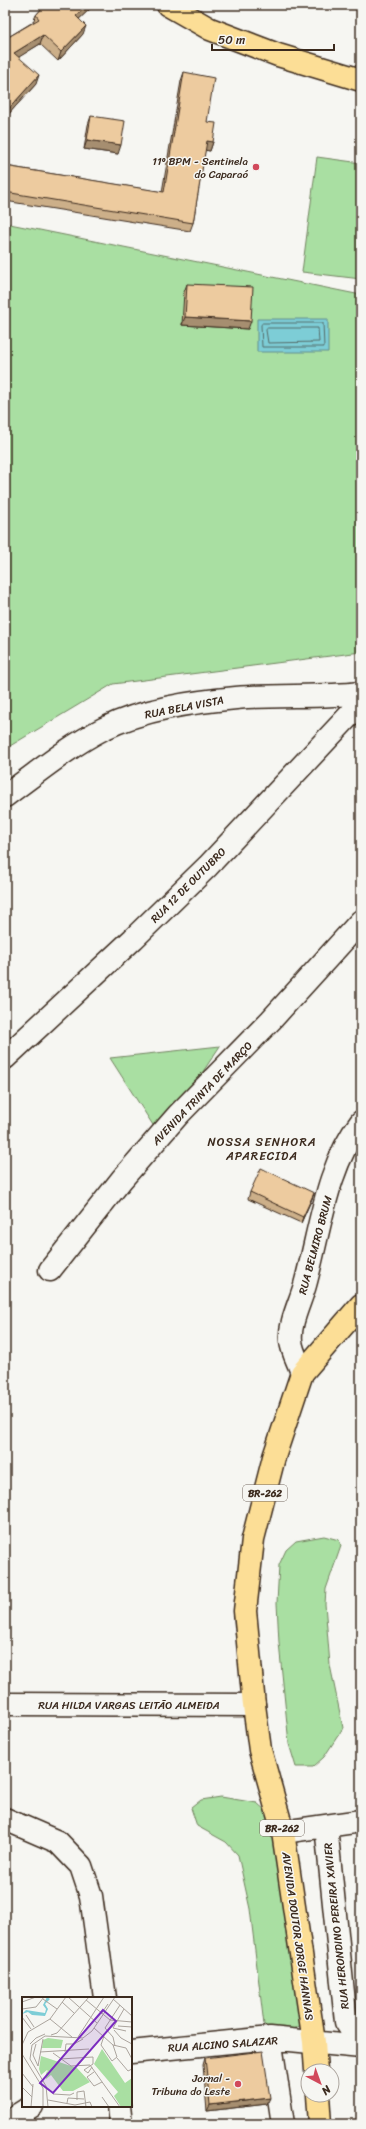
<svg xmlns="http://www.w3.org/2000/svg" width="366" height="2129" font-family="Sriracha,sans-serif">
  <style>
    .green { fill: #a9dfa2; stroke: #728460 }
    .water { fill: #7dcdd6; stroke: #638c8c }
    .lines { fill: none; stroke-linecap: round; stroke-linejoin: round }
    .shore { stroke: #556b68; stroke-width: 1 }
    .minor-casing { stroke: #3b2a1e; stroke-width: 25 }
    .highway-casing { stroke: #3b2a1e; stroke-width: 25 }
    .minor { stroke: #f6f6f2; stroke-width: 22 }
    .highway { stroke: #fcde96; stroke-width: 22 }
    .wall { fill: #ccaf89; stroke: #3b2a1e }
    .shaded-wall { fill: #a68e6f; stroke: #3b2a1e }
    .building { fill: #edcb9f; stroke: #3b2a1e }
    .poi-dot { fill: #d1495b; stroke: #f6f6f2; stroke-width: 1.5 }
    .labels { text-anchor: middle; stroke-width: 3; stroke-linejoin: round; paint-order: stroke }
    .shield { fill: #f6f6f2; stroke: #73675e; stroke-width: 1 }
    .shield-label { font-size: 10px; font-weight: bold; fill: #3b2a1e }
    .poi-label { font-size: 11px; fill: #3b2a1e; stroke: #f6f6f2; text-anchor: end }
    .street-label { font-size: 11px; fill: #3b2a1e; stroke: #f6f6f2 }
    .neighbourhood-label { font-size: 12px; letter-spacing: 1px; fill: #3b2a1e; stroke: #f6f6f2 }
    .inset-road { fill: none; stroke: #aba49d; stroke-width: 1 }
    .view { fill: #7b2cbf; fill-opacity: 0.15; stroke: #7b2cbf; stroke-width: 2 }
    .inset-edge { fill: none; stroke: #3b2a1e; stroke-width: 2 }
  </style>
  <rect width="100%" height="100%" fill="#f6f6f2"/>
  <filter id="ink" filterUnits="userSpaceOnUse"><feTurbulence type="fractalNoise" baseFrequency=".025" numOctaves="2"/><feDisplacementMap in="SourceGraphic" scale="8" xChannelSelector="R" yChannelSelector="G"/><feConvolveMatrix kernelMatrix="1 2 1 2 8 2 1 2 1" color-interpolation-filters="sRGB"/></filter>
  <g filter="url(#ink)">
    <!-- green -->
    <path class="green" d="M317,157L361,163V279L302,272Z
      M5,223L361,295V652L113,684L5,749Z
      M220,1046L160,1136L110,1058Z
      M324,1536L339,1540L341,1546L326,1589L325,1604L330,1665L343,1728L324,1757L313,1767H296L289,1744L279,1643L277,1603L279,1565L286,1550L296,1541Z
      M221,1797L257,1803L266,1811L274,1835L302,2024C288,2035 279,2031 264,2025L250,1909L238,1855L226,1842L197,1826L191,1808L201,1800Z"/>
    <!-- water -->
    <path class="water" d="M257,319H328V352H257Z"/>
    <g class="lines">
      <!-- shore -->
      <path class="shore" d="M263,323H323L324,347H262L261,325Z
        M268,328H318L319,342L268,343L266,330Z"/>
      <!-- minor casing -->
      <g class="minor-casing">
        <path id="minor" d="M5,796C37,773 68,747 103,729C143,709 192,702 236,698C278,694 319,698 361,693
          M5,1058L133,939L208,866L361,703
          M50,1270L122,1179L178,1115L271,1020L361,921
          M302,1373C299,1363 292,1352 291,1341C289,1323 300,1303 305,1285C320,1231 326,1167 361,1122
          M5,1704L254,1705
          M5,1819L58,1842L81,1866L91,1896L105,1998
          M326,1826L346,2022L361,2045
          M283,1832L361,1821
          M270,2038L283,2124
          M131,2052L270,2038L361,2047
          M119,2106L121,2124
          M5,2123L32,2106"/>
      </g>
      <!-- highway casing -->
      <g class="highway-casing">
        <path id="highway" d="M168,5L210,29L278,55L361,80
          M316,2071L314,2042L283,1832L260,1750L254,1705L245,1611L253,1539L274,1457L302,1373L361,1305
          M318,2095L320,2124"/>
      </g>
      <!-- minor -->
      <use href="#minor" class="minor"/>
      <!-- highway -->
      <use href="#highway" class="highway"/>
    </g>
    <!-- wall -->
    <path class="wall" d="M45,5H94L79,19L83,34L58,61L40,44L18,57L36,84L5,118V39L33,22L36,15Z
      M184,72L207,122L213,142L210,151L205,150L193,223L190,231L5,201V166L162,192L181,81Z
      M91,116L118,154L84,149L88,125Z
      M187,284L248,329L182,325L184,292Z
      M250,1192L314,1193L301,1223L248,1199Z
      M205,2058L267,2104L207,2111L203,2065Z"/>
    <!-- shaded-wall -->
    <path class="shaded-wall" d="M88,5H94L73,25L76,16Z
      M86,26L83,34L58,61L61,52Z
      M43,35L40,44L11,62L14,53Z
      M39,75L36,84L5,118V113Z
      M87,140L121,145L118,154L84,149Z
      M207,141L213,142L210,151L204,150Z
      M185,317L251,321L248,329L182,325Z
      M314,1193L312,1199L301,1223L303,1217Z
      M270,2098L267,2104L207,2111L210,2105Z"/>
    <!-- building -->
    <path class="building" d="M45,5H88L76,16L86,26L61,52L43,35L14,53L39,75L5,113V39L39,19L36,15Z
      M184,72L214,78L207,122L216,123L213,142L207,141L193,223L5,192V166L164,192Z
      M91,116L125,121L121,145L87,140Z
      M187,284L253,287L251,321L185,317Z
      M261,1168L314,1193L303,1217L250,1192Z
      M263,2051L270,2098L210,2105L205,2058Z"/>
  </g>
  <!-- markers -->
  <g class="poi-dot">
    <circle cx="256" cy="167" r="4"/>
    <circle cx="238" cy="2084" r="4"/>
  </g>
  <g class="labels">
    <!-- shield labels -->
    <g class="shield">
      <rect x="243" y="1485" width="44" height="16" rx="3"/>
      <rect x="260" y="1820" width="44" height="16" rx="3"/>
    </g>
    <g class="shield-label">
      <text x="265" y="1497">BR-262</text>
      <text x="282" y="1832">BR-262</text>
    </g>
    <!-- poi labels -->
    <g class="poi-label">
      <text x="248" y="165">11º BPM - Sentinela<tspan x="248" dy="13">do Caparaó</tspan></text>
      <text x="230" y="2082">Jornal -<tspan x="230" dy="13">Tribuna do Leste</tspan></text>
    </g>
    <!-- street labels -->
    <g class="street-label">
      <text transform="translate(184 707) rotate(-11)" y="4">RUA BELA VISTA</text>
      <text transform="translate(188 885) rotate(-45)" y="4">RUA 12 DE OUTUBRO</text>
      <text transform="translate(202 1093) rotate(-46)" y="4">AVENIDA TRINTA DE MARÇO</text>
      <text transform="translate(315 1245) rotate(-75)" y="4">RUA BELMIRO BRUM</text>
      <text x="129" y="1709">RUA HILDA VARGAS LEITÃO ALMEIDA</text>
      <text transform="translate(336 1926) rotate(-96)" y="4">RUA HERONDINO PEREIRA XAVIER</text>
      <text transform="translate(298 1936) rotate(82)" y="4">AVENIDA DOUTOR JORGE HANNAS</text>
      <text transform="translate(223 2044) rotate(-4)" y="4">RUA ALCINO SALAZAR</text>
    </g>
    <!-- neighbourhood labels -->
    <g class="neighbourhood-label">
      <text x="262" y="1146">NOSSA SENHORA<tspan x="262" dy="14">APARECIDA</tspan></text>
    </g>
  </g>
  <!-- overview -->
  <g transform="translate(22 1997)">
    <rect width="110" height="110" fill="#f6f6f2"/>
    <path d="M26,41L41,43L39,51H20L21,43ZM80,52L103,86L110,81V110H99L92,99L96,95L72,67ZM19,59L55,71L68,85L51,94H41L29,78L24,82L23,80L25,74L28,77L25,73L19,78L17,72Z" fill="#a9dfa2"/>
    <path d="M25,0L28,2L23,7L26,12L23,19L10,18L6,15L0,17L4,13L23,16L24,12L21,8Z" fill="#7dcdd6"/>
    <path class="inset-road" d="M46,0L75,26M21,2L35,12M91,2L110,19M64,3L88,23L110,25M0,5L14,0M40,5L52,16M0,12L14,10L22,0M102,12L91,31L104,34M79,17L86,7M4,18L12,30M0,20L9,32M28,22L50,40M96,29L110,30M72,31L91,48L104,51L110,62M92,33L99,41L110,47M29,38L35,36L67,0M82,39L79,48L90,64L95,60L91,48M56,40L82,0M8,47L14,41L23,37M14,47L11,58L16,69M0,48L6,35L28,22L44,0M93,49L91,40L83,31L98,8M18,55L67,52M43,55L44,47H52L61,42M31,56L49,69L68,68L98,110M0,57L21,91V110M95,61L106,74L110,72M38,62L71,60V67L62,73L66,76L70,70M16,69L21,42M72,75L65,80L72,89L80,85M0,76L11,90M0,90L10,100M31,97L48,98L52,96M80,100L87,110M26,103L53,108L68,105L70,110M55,103V95L62,94L64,110M45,106L46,101L62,102M9,110L11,87M26,110L24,89L8,62L10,48L23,39L61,41L70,34L93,0"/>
    <path class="view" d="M81,13L94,24L31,96L18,86Z"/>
    <rect width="110" height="110" class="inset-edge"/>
  </g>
  <!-- margin -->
  <rect width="366" height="2129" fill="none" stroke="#f6f6f2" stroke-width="20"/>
  <rect x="10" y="10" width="346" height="2109" fill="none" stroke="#3b2a1e" stroke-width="1.5" filter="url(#ink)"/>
  <!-- north arrow -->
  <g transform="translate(320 2083) rotate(139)"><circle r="19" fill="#f6f6f2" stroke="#aba49d"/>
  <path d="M0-3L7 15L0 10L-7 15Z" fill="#d1495b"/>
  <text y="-6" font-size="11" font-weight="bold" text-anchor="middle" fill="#3b2a1e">N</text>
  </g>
  <!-- scale -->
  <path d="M212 44v6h122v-6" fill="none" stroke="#3b2a1e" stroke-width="2"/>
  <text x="218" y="44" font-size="12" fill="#3b2a1e" stroke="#f6f6f2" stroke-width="3" paint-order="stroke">50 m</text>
</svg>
